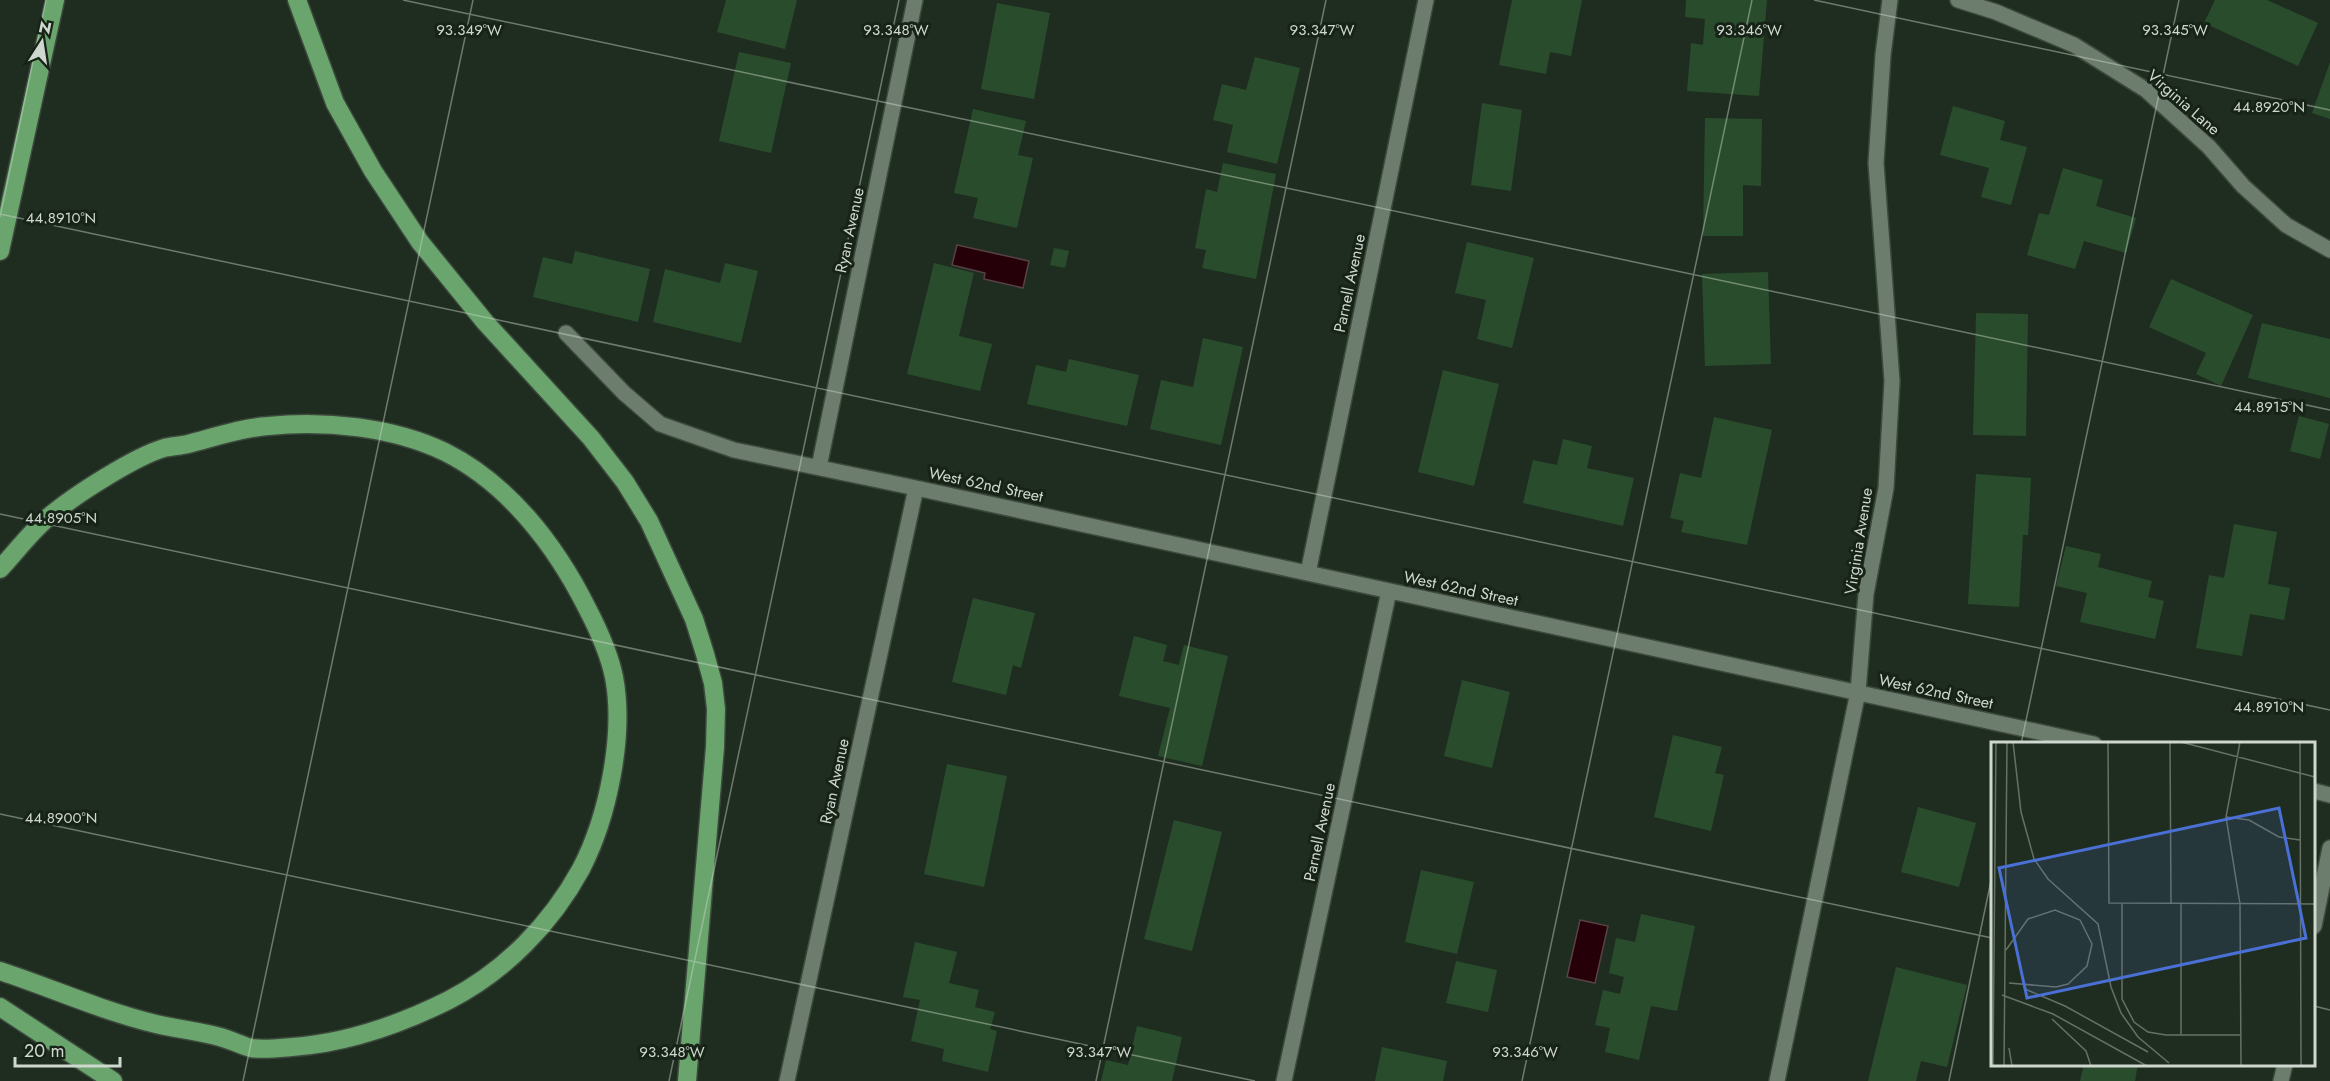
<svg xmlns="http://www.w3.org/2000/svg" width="2330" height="1081" font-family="Jost,sans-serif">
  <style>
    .water { fill: #250009; stroke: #584144; stroke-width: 1.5 }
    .building { fill: #294d2c }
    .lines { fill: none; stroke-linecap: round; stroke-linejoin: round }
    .minor-casing { stroke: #3c483c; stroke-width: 18 }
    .highway-casing { stroke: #3c483c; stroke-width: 21 }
    .minor { stroke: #6c7d6d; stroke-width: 15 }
    .highway { stroke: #69a56c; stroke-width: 18 }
    .ticks { fill: none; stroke: #cfd8cf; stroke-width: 1.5; stroke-opacity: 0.45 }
    .labels { text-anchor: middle; stroke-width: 6; stroke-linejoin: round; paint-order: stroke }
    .street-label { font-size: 16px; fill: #cfd8cf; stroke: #162316 }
    .inset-road { fill: none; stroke: #657166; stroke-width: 1.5 }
    .view { fill: #4a70d6; fill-opacity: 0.15; stroke: #4a70d6; stroke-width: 3 }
    .inset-edge { fill: none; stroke: #cfd8cf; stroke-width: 3 }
    .ticks-label { font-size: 15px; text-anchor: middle; fill: #cfd8cf; stroke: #162316; stroke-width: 6; stroke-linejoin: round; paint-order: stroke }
  </style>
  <rect width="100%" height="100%" fill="#1f2d20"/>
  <!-- water -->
  <path class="water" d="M957,245L1029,261L1023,288L984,279L985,273L952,265Z
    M1580,920L1608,926L1595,983L1567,977Z"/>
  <!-- building -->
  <path class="building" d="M726,0H797L785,49L717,32Z
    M1512,0H1582L1571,56L1550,52L1546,74L1499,65Z
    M1686,0H1767L1759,96L1687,91L1691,43L1703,45L1705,19L1685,17Z
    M2215,0H2267L2318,23L2298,66L2204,23Z
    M997,3L1050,13L1034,99L981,89Z
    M739,52L791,63L771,153L719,141Z
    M1255,57L1300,68L1277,164L1227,152L1233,125L1213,120L1222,84L1246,90Z
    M2330,62V119L2312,113Z
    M1482,103L1522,110L1511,191L1471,185Z
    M1953,106L2005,121L2000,140L2027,147L2011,205L1981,197L1989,168L1940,155Z
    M973,109L1026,121L1018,155L1033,158L1017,228L973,218L978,198L954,193Z
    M1705,118L1762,119L1761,186L1743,185V236H1703Z
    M1223,163L1276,174L1256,279L1202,268L1206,250L1195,248L1206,189L1217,192Z
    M2063,168L2103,180L2096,206L2136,218L2126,253L2084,241L2075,269L2027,255L2039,213L2049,215Z
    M1467,242L1534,258L1512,348L1477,339L1486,300L1455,293Z
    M1054,248L1069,251L1065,268L1050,265Z
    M575,251L650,269L638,322L533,297L543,257L572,264Z
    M725,263L758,271L741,343L653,322L665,269L720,283Z
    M934,263L974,273L959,336L992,344L980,391L907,374Z
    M1768,272L1771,364L1705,366L1702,274Z
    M2171,279L2253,315L2221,386L2196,374L2206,353L2149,327Z
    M1976,313L2028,314L2026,436L1973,435Z
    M2262,323L2330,339V398L2248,378Z
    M1203,338L1243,347L1221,445L1150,429L1161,380L1193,387Z
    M1069,359L1139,375L1127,426L1027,404L1036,365L1066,372Z
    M1443,370L1499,384L1474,486L1418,472Z
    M2299,416L2329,424L2320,459L2290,451Z
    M1714,417L1772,430L1747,545L1681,532L1684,521L1670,518L1680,473L1701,478Z
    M1563,439L1592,446L1587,468L1634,478L1623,526L1523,503L1533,460L1557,465Z
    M1976,474L2031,478L2028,535H2023L2019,607L1968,604Z
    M2234,524L2277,532L2268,584L2290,588L2284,620L2250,614L2242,656L2196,648L2209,575L2224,578Z
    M2066,546L2101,554L2098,567L2152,581L2148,597L2164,601L2155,639L2080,622L2087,593L2056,586Z
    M973,598L1035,613L1021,668L1013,665L1006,695L952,682Z
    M1134,636L1167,645L1163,661L1179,665L1184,645L1228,656L1202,766L1158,756L1170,708L1119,696Z
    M1462,680L1510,692L1492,768L1444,756Z
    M1673,735L1722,747L1715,773L1724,775L1711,831L1654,817Z
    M947,764L1007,776L984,887L924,874Z
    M1918,807L1976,823L1959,887L1901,872Z
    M1174,820L1222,832L1192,951L1144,939Z
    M1421,870L1474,882L1457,954L1405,942Z
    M1641,914L1695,926L1677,1011L1651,1006L1639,1060L1605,1052L1610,1028L1595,1025L1603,990L1620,994L1624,977L1609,973L1616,938L1635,942Z
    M915,942L957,952L949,983L979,990L975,1007L995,1012L990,1029L997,1031L988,1072L942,1061L944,1049L911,1041L920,1000L903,997Z
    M1456,961L1497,970L1488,1012L1446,1003Z
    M1896,967L1967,985L1947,1067L1921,1061L1916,1081H1868Z
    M1137,1026L1182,1037L1172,1081H1101L1106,1060L1128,1065Z
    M1382,1047L1447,1061L1443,1081H1375Z
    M2084,1064H2138L2135,1081H2080Z"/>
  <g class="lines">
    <!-- minor casing -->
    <g class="minor-casing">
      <path id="minor" d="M1958,0L1996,12L2074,45L2146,90L2209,147L2243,186L2286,225L2330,250
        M566,333L624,393L660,424L734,450L916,488L2094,744
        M819,467L915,0
        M1308,573L1426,0
        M2314,791L2330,795
        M2314,926L2330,848
        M787,1081L916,488
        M1284,1081L1389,591
        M1777,1081L1858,692L1866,594L1886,488L1892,381L1876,163L1883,55L1890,0
        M2281,1081L2285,1064"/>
    </g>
    <!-- highway casing -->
    <g class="highway-casing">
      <path id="highway" d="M297,0L335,103L373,171L420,242L485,322L591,438L625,482L649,521L694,619L705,654L713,683L716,709L715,747L687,1081
        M0,251L55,0
        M0,569C16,552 32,530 51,515C75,495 134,457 164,448C171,446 180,446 188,444C215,437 241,428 268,426C325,420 393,427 445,452C509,484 556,546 587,608C598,629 609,653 614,677C625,735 608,817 581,869C551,924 505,971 449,1000C399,1025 348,1043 292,1047C280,1048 264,1050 251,1048C241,1045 231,1040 220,1037C199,1031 177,1029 156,1024C102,1011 52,988 0,971
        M0,1007L113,1081"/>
    </g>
    <!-- minor -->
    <use href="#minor" class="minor"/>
    <!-- highway -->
    <use href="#highway" class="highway"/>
  </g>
  <!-- ticks -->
  <path class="ticks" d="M403,0L2330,410M1814,0L2330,110M0,214L2330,710M0,217L46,0M0,514L1992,938M2021,744L2179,0M0,814L1255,1081M2314,1006L2330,1010M243,1081L473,0M669,1081L899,0M1096,1081L1326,0M1522,1081L1752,0M1949,1081L1992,876"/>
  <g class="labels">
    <!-- street labels -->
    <g class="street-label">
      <text transform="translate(2184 102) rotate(41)" y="6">Virginia Lane</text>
      <text transform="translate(849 230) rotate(-78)" y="6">Ryan Avenue</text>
      <text transform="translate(1349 283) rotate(-78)" y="6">Parnell Avenue</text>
      <text transform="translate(986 484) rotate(12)" y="6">West 62nd Street</text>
      <text transform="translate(1858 541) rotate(-81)" y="6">Virginia Avenue</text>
      <text transform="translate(1461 588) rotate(12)" y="6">West 62nd Street</text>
      <text transform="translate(1936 691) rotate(12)" y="6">West 62nd Street</text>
      <text transform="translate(834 781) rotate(-78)" y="6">Ryan Avenue</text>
      <text transform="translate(1319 832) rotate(-78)" y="6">Parnell Avenue</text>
    </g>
  </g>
  <!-- overview -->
  <g transform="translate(1991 742)">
    <rect width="324" height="324" fill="#1f2d20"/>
    <path class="inset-road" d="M22,0L30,70L43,117L57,137L107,182L120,245L130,271L147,295L178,321M117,0L118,161L324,162M179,0L180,161M190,0L324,35M249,0L235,75L249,162L250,324M309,0L310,324M235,75L258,78L288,95L309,98M131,161V257L143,280L157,290L175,293H249M190,161V293M15,208L37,177L64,168L89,178L101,202L96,224L77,242L65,245L18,241M34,247L74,264L157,310M11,253L62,272L156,324M61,277L95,309L100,324M18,306L21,324M2,324L5,0M13,324L16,0"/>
    <path class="view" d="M288,66L315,196L36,256L8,126Z"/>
    <rect width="324" height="324" class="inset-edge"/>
  </g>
  <g class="ticks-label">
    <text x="469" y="35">93.349°W</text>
    <text x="896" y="35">93.348°W</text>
    <text x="1322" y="35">93.347°W</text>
    <text x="1749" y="35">93.346°W</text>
    <text x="2175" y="35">93.345°W</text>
    <text x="2269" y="112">44.8920°N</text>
    <text x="61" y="223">44.8910°N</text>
    <text x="2269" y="412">44.8915°N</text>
    <text x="61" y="523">44.8905°N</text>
    <text x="2269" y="712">44.8910°N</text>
    <text x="61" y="823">44.8900°N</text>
    <text x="672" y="1057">93.348°W</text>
    <text x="1099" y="1057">93.347°W</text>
    <text x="1525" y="1057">93.346°W</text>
  </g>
  <!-- north arrow -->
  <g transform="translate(42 42) rotate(12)" stroke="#162316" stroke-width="4.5" paint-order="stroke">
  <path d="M0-4.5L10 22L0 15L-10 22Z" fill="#cfd8cf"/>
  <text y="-9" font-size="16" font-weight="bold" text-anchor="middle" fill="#cfd8cf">N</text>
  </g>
  <!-- scale -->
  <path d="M15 1057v9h105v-9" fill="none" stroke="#cfd8cf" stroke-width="3"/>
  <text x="24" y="1057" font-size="18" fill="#cfd8cf" stroke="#162316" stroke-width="4.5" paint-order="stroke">20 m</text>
</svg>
